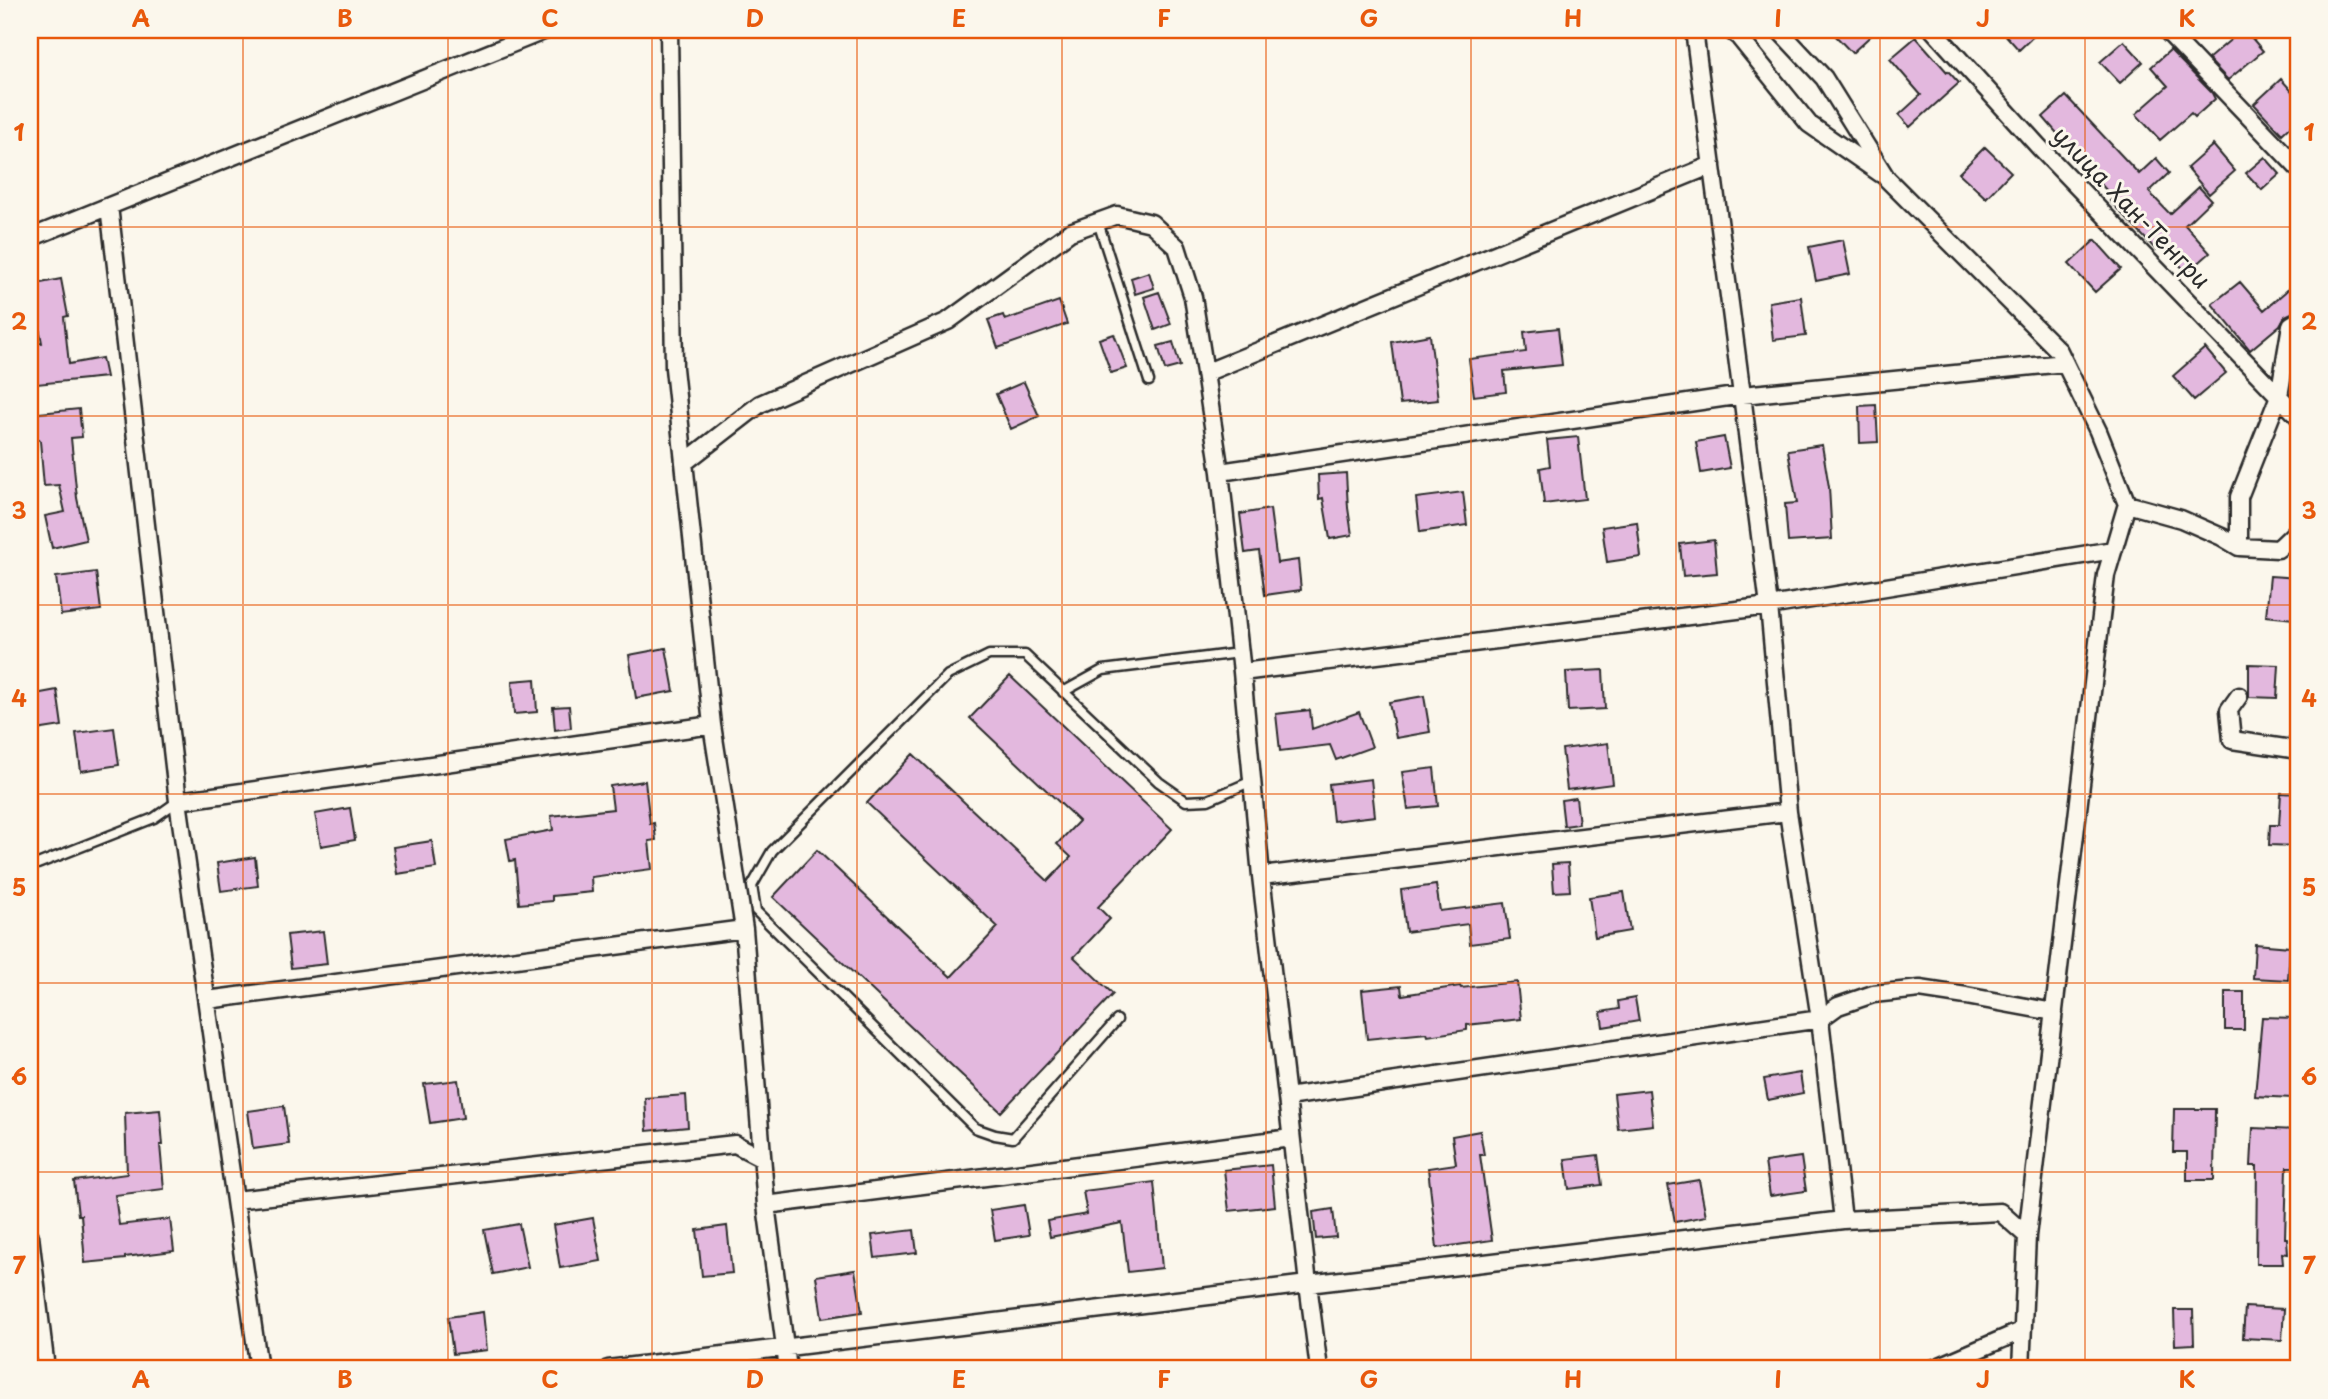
<svg xmlns="http://www.w3.org/2000/svg" width="2328" height="1399" font-family="'Playpen Sans',sans-serif">
  <style>
    .building { fill: #e3b8de; stroke: #2b2b2b; stroke-width: 2 }
    .lines { fill: none; stroke-linecap: round; stroke-linejoin: round }
    .service-casing { stroke: #2b2b2b; stroke-width: 13 }
    .minor-casing { stroke: #2b2b2b; stroke-width: 21 }
    .service { stroke: #fbf7ec; stroke-width: 8 }
    .minor { stroke: #fbf7ec; stroke-width: 16 }
    .grid { fill: none; stroke: #e8590c; stroke-width: 2; stroke-opacity: 0.55 }
    .labels { text-anchor: middle; stroke-width: 6; stroke-linejoin: round; paint-order: stroke }
    .street-label { font-size: 24px; fill: #2b2b2b; stroke: #fbf7ec }
    .neatline { fill: none; stroke: #e8590c; stroke-width: 2.5 }
    .grid-label { font-size: 23px; text-anchor: middle; font-weight: bold; fill: #e8590c }
  </style>
  <rect width="100%" height="100%" fill="#fbf7ec"/>
  <filter id="ink" filterUnits="userSpaceOnUse"><feTurbulence type="fractalNoise" baseFrequency=".0143" numOctaves="2"/><feDisplacementMap in="SourceGraphic" scale="14" xChannelSelector="R" yChannelSelector="G"/><feConvolveMatrix kernelMatrix="1 2 1 2 8 2 1 2 1" color-interpolation-filters="sRGB"/></filter>
  <g filter="url(#ink)">
    <!-- building -->
    <path class="building" d="M1830,30H1877L1852,53Z
      M2001,30H2040L2019,50Z
      M2242,30H2245L2263,51L2228,80L2208,59Z
      M1916,37L1947,72L1948,71L1959,83L1910,127L1899,115L1921,95L1890,59Z
      M2124,41L2143,62L2120,83L2100,62Z
      M2170,50L2212,93L2215,99L2195,117L2191,113L2160,140L2136,114L2168,86L2151,67Z
      M2281,79L2298,98V119L2282,134L2254,104Z
      M2066,96L2139,174L2156,158L2169,173L2149,192L2170,214L2199,187L2211,200L2185,225L2210,253L2187,273L2162,245L2156,250L2110,201L2113,198L2043,117Z
      M2213,145L2235,171L2209,194L2187,168Z
      M1985,147L2011,172L1986,198L1959,173Z
      M2265,157L2280,174L2262,190L2246,173Z
      M1843,240L1850,274L1816,281L1809,247Z
      M2095,240L2121,269L2095,292L2069,264Z
      M1149,272L1154,288L1135,294L1131,278Z
      M61,279L68,316L64,317L69,364L102,358L106,377L37,384L33,344L42,343L31,285Z
      M2298,281V310L2285,316L2280,325L2250,350L2212,304L2240,282L2264,310Z
      M1159,292L1171,324L1155,330L1144,297Z
      M1801,297L1806,336L1773,340L1769,302Z
      M1059,301L1067,324L998,348L988,320L1003,315L1005,320Z
      M1558,328L1562,365L1504,371L1506,392L1474,396L1469,359L1526,352L1524,332Z
      M1114,334L1127,368L1111,373L1099,339Z
      M1430,335L1438,400L1400,404L1392,342Z
      M1173,342L1180,366L1165,370L1158,346Z
      M2205,348L2226,373L2194,400L2173,376Z
      M1024,382L1039,416L1011,429L996,394Z
      M1876,405L1878,442L1860,443L1859,406Z
      M79,409L82,437L71,438L77,498L86,540L52,548L45,516L65,512L59,485L44,486L40,441L38,439L30,440V414Z
      M1578,437L1585,499L1544,504L1540,468L1550,466L1547,440Z
      M1724,437L1730,468L1701,473L1696,442Z
      M1822,445L1829,487L1832,539L1788,542L1785,504L1797,503L1788,450Z
      M1346,473L1348,508L1352,535L1330,539L1323,498L1319,499L1318,475Z
      M1463,492L1467,525L1420,532L1416,498Z
      M1270,509L1277,563L1298,560L1301,590L1265,595L1259,551L1245,553L1240,514Z
      M1637,522L1641,557L1607,562L1602,527Z
      M1714,540L1717,573L1683,576L1680,544Z
      M96,572L101,610L61,615L56,577Z
      M2270,576L2298,578V609H2294L2293,619L2266,616Z
      M666,648L674,691L636,698L629,655Z
      M2249,664L2279,665L2277,698L2249,697Z
      M1603,670L1605,709L1568,711L1566,672Z
      M1010,676L1172,829L1098,907L1110,919L1074,957L1113,994L1001,1112L773,897L817,850L951,977L998,927L867,803L913,754L1048,881L1071,857L1057,844L1079,821L970,718Z
      M535,679L537,712L514,714L512,681Z
      M57,690L62,726L30,731V695Z
      M1424,696L1430,732L1396,738L1389,702Z
      M569,706L571,728L555,730L553,707Z
      M1310,710L1312,729L1359,712L1372,747L1336,760L1330,745L1280,751L1276,714Z
      M114,728L119,765L81,771L76,733Z
      M1608,743L1613,784L1567,790L1562,749Z
      M1434,768L1438,806L1408,809L1402,772Z
      M1371,779L1375,816L1333,821L1329,784Z
      M645,781L650,824L654,823L656,840L649,841L652,869L591,877L592,892L552,896V901L519,904L515,860L510,861L506,839L553,830L551,816L613,809L610,786Z
      M2281,793L2298,794V846L2269,845L2270,825H2279Z
      M1576,798L1579,824L1564,826L1561,800Z
      M350,808L355,840L321,846L315,814Z
      M432,841L436,868L397,874L393,847Z
      M255,857L258,886L221,891L217,863Z
      M1568,863L1570,891L1554,892L1552,864Z
      M1436,885L1440,911L1505,903L1510,939L1470,944L1468,924L1406,932L1401,890Z
      M1624,892L1630,931L1595,937L1589,897Z
      M323,931L327,964L291,968L287,935Z
      M2255,944L2290,947L2288,980L2253,978Z
      M1517,982L1521,1019L1467,1025V1030L1428,1036L1427,1033L1367,1039L1362,990L1401,986L1402,995L1460,986L1461,988Z
      M2225,992H2244V1030H2225Z
      M1635,998L1639,1021L1603,1027L1601,1012L1619,1009L1618,1001Z
      M2262,1017L2297,1018L2292,1098L2255,1096Z
      M1800,1073L1803,1093L1768,1100L1764,1079Z
      M458,1080L463,1118L430,1123L424,1084Z
      M1649,1090L1653,1125L1618,1129L1614,1094Z
      M686,1095L688,1127L647,1131L645,1098Z
      M284,1106L289,1144L253,1149L248,1111Z
      M2174,1109H2215L2214,1180H2187V1152H2173Z
      M160,1110L163,1145H160L164,1189L115,1195L119,1225L170,1219L174,1251L125,1257V1259L85,1263L81,1215H78L74,1181L127,1174L125,1113Z
      M2253,1128L2298,1130L2297,1167H2287L2285,1238H2287L2288,1254L2282,1253L2283,1264H2256L2257,1166H2251Z
      M1480,1131L1484,1155H1480L1492,1240L1437,1248L1428,1168L1456,1164L1452,1136Z
      M1598,1155L1602,1185L1569,1189L1565,1159Z
      M1801,1157L1806,1191L1770,1196L1765,1162Z
      M1271,1165L1275,1206L1229,1211L1224,1170Z
      M1699,1180L1706,1216L1675,1222L1668,1185Z
      M1154,1182L1162,1268L1128,1272L1122,1223L1050,1237L1047,1221L1087,1214L1083,1191Z
      M1024,1205L1029,1235L995,1240L990,1210Z
      M1333,1209L1336,1237L1316,1239L1313,1212Z
      M593,1218L601,1261L560,1268L553,1225Z
      M519,1224L528,1267L493,1274L484,1230Z
      M727,1226L732,1273L702,1276L697,1230Z
      M914,1230L917,1253L875,1258L872,1235Z
      M855,1270L862,1312L822,1318L816,1276Z
      M2245,1307L2284,1309L2282,1340L2243,1338Z
      M2174,1310H2193L2194,1344L2175,1345Z
      M483,1312L487,1350L453,1354L448,1317Z"/>
    <g class="lines">
      <!-- service casing -->
      <g class="service-casing">
        <path id="service" d="M1098,222L1149,381
          M1063,692L1103,670L1239,653
          M30,867L154,818L178,801
          M1117,1020L1013,1138L995,1135L975,1128L756,911L752,886L772,851L948,675L989,655H1025L1159,782L1186,801L1208,800L1252,781"/>
      </g>
      <!-- minor casing -->
      <g class="minor-casing">
        <path id="minor" d="M669,30L674,368L712,725L744,929L766,1205L1291,1138
          M1694,30L1742,395L1220,472L1205,373L1712,165
          M1730,30L1738,36L1809,124L1881,174
          M1779,30L1824,78L1887,179L2059,351L2098,431L2127,504L2106,575L2027,1236L2021,1369
          M1933,30L2039,147L2298,416
          M2166,30L2298,168
          M109,206L178,801L259,1369
          M30,238L546,30
          M684,463L760,404L948,321L1070,232L1117,215L1151,223L1177,247L1193,297L1205,373
          M1220,472L1242,672L1769,606L1742,395L2065,363
          M2127,504L2181,519L2222,537L2239,547L2278,549L2298,530
          M2239,547V497L2279,396L2291,325L2298,321
          M1242,672L1261,876L1788,812L1769,606L2113,550
          M2239,696L2229,710L2232,740L2298,750
          M178,801L712,725
          M1261,876L1287,1097L1820,1019L1788,812
          M207,1000L744,929
          M1287,1097L1308,1284L1843,1220L1820,1019L1838,1006L1873,994L1920,989L1966,996L2054,1012
          M235,1200L735,1144L762,1158
          M766,1205L788,1369
          M1843,1220L2000,1212L2027,1236
          M30,1236L46,1369
          M608,1369L1308,1284L1319,1369
          M1933,1369L2021,1331"/>
      </g>
      <!-- service -->
      <use href="#service" class="service"/>
      <!-- minor -->
      <use href="#minor" class="minor"/>
    </g>
  </g>
  <!-- grid -->
  <path class="grid" d="M243,30V1369M448,30V1369M652,30V1369M857,30V1369M1062,30V1369M1266,30V1369M1471,30V1369M1676,30V1369M1880,30V1369M2085,30V1369M30,227H2298M30,416H2298M30,605H2298M30,794H2298M30,983H2298M30,1172H2298"/>
  <g class="labels">
    <!-- street labels -->
    <g class="street-label">
      <text transform="translate(2131 208) rotate(46)" y="8">улица Хан-Тенгри</text>
    </g>
  </g>
  <!-- margin -->
  <rect width="2328" height="1399" fill="none" stroke="#fbf7ec" stroke-width="77"/>
  <rect x="38" y="38" width="2252" height="1322" class="neatline"/>
  <g class="grid-label">
    <text x="141" y="27">A</text>
    <text x="345" y="27">B</text>
    <text x="550" y="27">C</text>
    <text x="755" y="27">D</text>
    <text x="959" y="27">E</text>
    <text x="1164" y="27">F</text>
    <text x="1369" y="27">G</text>
    <text x="1573" y="27">H</text>
    <text x="1778" y="27">I</text>
    <text x="1983" y="27">J</text>
    <text x="2187" y="27">K</text>
    <text x="19" y="141">1</text>
    <text x="2309" y="141">1</text>
    <text x="19" y="330">2</text>
    <text x="2309" y="330">2</text>
    <text x="19" y="519">3</text>
    <text x="2309" y="519">3</text>
    <text x="19" y="707">4</text>
    <text x="2309" y="707">4</text>
    <text x="19" y="896">5</text>
    <text x="2309" y="896">5</text>
    <text x="19" y="1085">6</text>
    <text x="2309" y="1085">6</text>
    <text x="19" y="1274">7</text>
    <text x="2309" y="1274">7</text>
    <text x="141" y="1388">A</text>
    <text x="345" y="1388">B</text>
    <text x="550" y="1388">C</text>
    <text x="755" y="1388">D</text>
    <text x="959" y="1388">E</text>
    <text x="1164" y="1388">F</text>
    <text x="1369" y="1388">G</text>
    <text x="1573" y="1388">H</text>
    <text x="1778" y="1388">I</text>
    <text x="1983" y="1388">J</text>
    <text x="2187" y="1388">K</text>
  </g>
</svg>
